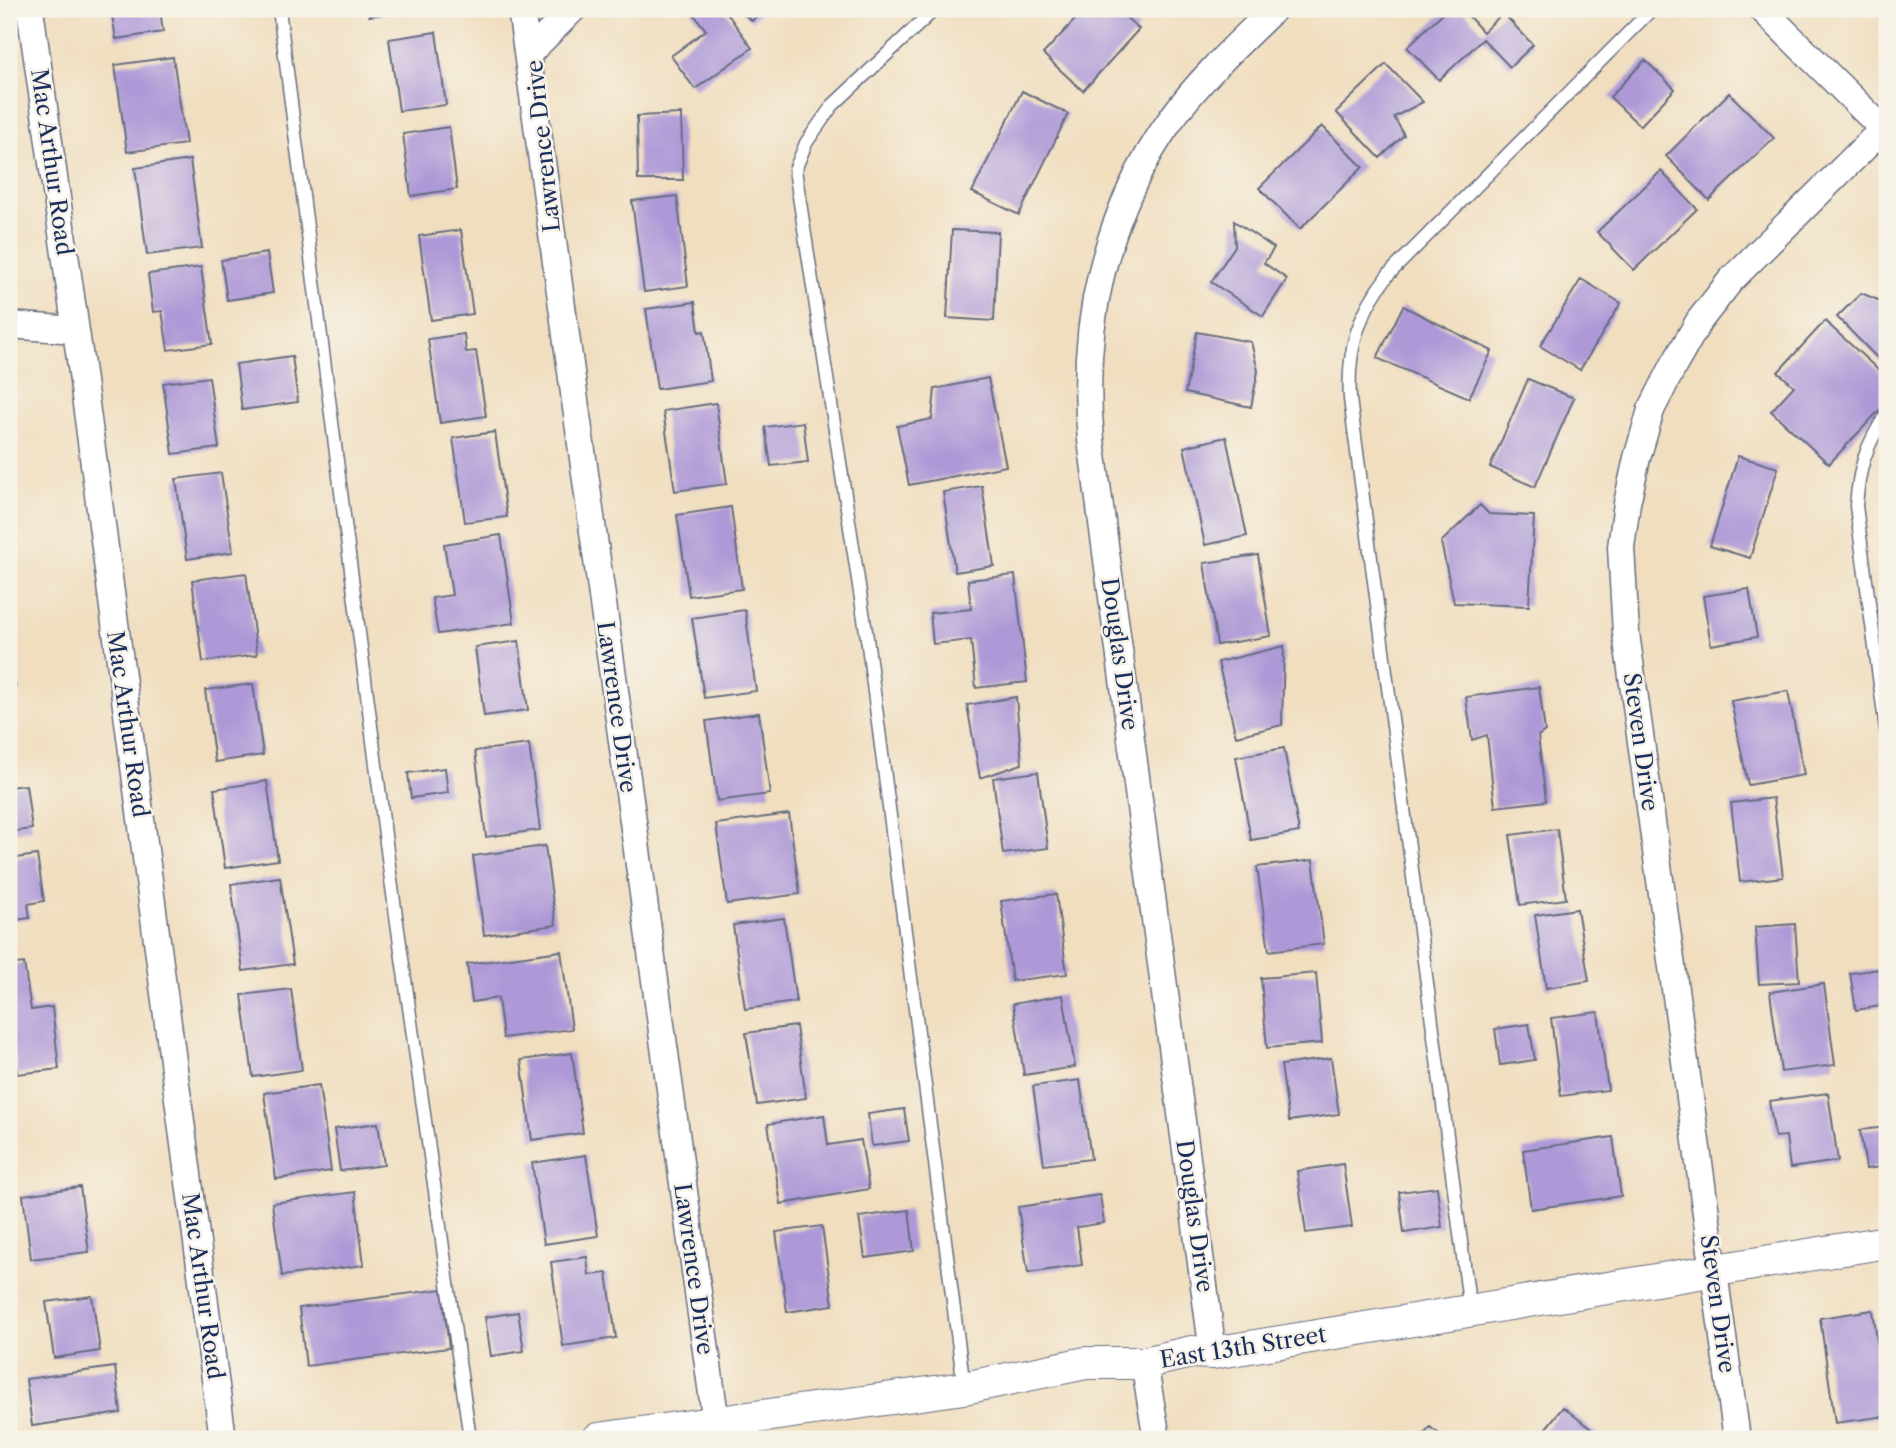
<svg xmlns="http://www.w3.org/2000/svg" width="1896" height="1448" font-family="'Libre Caslon Text',serif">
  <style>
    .building { fill: #ad99d7 }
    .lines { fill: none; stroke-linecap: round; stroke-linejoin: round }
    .service-casing { stroke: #666c80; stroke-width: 15 }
    .minor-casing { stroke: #666c80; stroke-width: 29 }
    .tertiary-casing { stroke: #666c80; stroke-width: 34 }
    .service { stroke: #fff; stroke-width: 12 }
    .minor { stroke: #fff; stroke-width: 26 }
    .tertiary { stroke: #fff; stroke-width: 32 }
    .labels { text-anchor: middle; stroke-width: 5; stroke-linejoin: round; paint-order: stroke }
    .street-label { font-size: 23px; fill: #1b2f5e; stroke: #f7f3e8 }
  </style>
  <rect width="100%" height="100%" fill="#f7f3e8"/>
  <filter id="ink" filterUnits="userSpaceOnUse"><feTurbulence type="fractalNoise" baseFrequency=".0143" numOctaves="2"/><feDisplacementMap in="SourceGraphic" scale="14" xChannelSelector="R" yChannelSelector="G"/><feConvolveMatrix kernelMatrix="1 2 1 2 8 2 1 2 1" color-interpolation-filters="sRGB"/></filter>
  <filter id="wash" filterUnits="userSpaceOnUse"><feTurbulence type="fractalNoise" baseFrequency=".00686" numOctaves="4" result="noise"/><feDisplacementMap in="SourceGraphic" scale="28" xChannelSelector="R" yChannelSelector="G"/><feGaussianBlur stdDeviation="1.57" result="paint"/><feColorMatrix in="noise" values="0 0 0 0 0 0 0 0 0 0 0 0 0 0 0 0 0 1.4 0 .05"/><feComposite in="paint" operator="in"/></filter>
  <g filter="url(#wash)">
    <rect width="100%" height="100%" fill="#f0debf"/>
    <g id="blocks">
      <!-- building -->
      <path class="building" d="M111,9H160L163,32L116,39Z
        M368,9H407L408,10L369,16Z
        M697,9H724L752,48L695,89L671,56L706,30L692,12Z
        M738,9H763L752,21Z
        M1085,9H1117L1139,29L1083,91L1043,54Z
        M1447,9H1462L1483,32L1503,13L1533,45L1510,67L1483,39L1439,80L1407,47Z
        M1880,9H1887V24L1876,12Z
        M436,32L446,105L399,111L389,39Z
        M173,57L186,144L127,152L115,65Z
        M1645,60L1675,89L1640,126L1610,97Z
        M1386,64L1423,102L1394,117L1404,135L1380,158L1336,112Z
        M1022,91L1068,114L1019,215L972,192Z
        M1729,93L1774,138L1709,200L1666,156Z
        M681,114L683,180H638L637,116Z
        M1322,126L1363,167L1300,229L1259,188Z
        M449,127L457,189L411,196L403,134Z
        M190,160L202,248L147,255L135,168Z
        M1661,171L1697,209L1634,270L1597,232Z
        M677,196L688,286L644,292L632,201Z
        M1234,221L1274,248L1264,263L1287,279L1263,316L1211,282L1235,246Z
        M461,230L473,314L431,320L419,236Z
        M952,230L998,232L994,321L947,318Z
        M267,253L273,293L227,300L221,260Z
        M201,267L212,344L168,350L162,311L153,312L148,274Z
        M1581,279L1621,303L1580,370L1540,346Z
        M1861,293L1883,302L1887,298V368L1837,317Z
        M695,302L699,332L704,331L711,381L657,389L646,309Z
        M1403,306L1492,351L1469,398L1377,358Z
        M1825,321L1887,378V402L1829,464L1771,411L1794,386L1778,372Z
        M1197,332L1251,342L1258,371L1251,407L1185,393Z
        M464,334L466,352L476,351L486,416L440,423L428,339Z
        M292,356L298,402L242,410L236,364Z
        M209,377L219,448L173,454L163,383Z
        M988,378L1006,466L909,485L897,426L932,419L935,389Z
        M1528,379L1574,398L1535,487L1490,467Z
        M716,403L727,484L675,491L663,411Z
        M803,422L808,462L771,466L765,427Z
        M495,432L507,517L465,522L453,438Z
        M1226,437L1247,536L1205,545L1184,447Z
        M1738,456L1778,468L1750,558L1710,546Z
        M221,473L233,552L187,559L176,479Z
        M982,486L994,566L955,572L943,492Z
        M1480,505L1489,514L1534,516L1529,606L1454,603L1441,542Z
        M731,507L742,589L689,596L677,515Z
        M501,535L514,623L438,634L432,598L452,595L444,544Z
        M1258,555L1271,636L1217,645L1204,563Z
        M246,573L257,655L203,662L192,580Z
        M1015,575L1027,682L976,688L971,640L933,644L930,613L971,609L968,580Z
        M1749,589L1757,637L1711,645L1703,596Z
        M745,610L756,691L704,698L692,618Z
        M519,641L528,710L484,716L475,647Z
        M1284,646L1282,725L1236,736L1218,662Z
        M9,650L16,687L9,688Z
        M253,684L263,755L215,762L205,690Z
        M1539,687L1545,731L1538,736L1546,801L1495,807L1487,735L1472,740L1466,697Z
        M1788,691L1804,775L1748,785L1731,701Z
        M1016,697L1022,764L980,778L967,705Z
        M759,713L770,794L717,801L706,721Z
        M529,744L540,830L486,837L475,751Z
        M1284,748L1299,832L1251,840L1236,757Z
        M445,768L448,793L411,798L408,773Z
        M1038,772L1048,848L1003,854L993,778Z
        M267,781L278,860L225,868L214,789Z
        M26,785L32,829L9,832V787Z
        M1773,798L1783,877L1740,882L1731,803Z
        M789,814L800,894L727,904L716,824Z
        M1557,829L1566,899L1520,905L1510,835Z
        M545,846L556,925L484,935L473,856Z
        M37,855L44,901L28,904L30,918L9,921V859Z
        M1313,860L1324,944L1269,951L1257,867Z
        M280,877L293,964L243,971L231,884Z
        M1056,894L1067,974L1012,981L1001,901Z
        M1577,909L1589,981L1546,988L1535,915Z
        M784,918L796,1002L745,1009L733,925Z
        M1795,924L1799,982L1759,984L1755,927Z
        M561,951L572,1029L503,1038L498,998L472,1002L467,964Z
        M24,963L31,1010L52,1007L59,1069L17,1074L14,1051L9,1052V965Z
        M1887,968V1005L1856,1010L1850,973Z
        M1316,973L1322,1043L1267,1048L1261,978Z
        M1824,984L1835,1065L1781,1072L1770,992Z
        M291,989L302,1070L253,1077L242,995Z
        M1063,995L1075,1067L1024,1075L1013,1004Z
        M1598,1012L1608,1090L1561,1096L1551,1018Z
        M1529,1024L1535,1060L1500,1065L1495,1029Z
        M796,1026L806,1098L757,1105L746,1033Z
        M572,1053L583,1133L532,1140L521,1060Z
        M1331,1058L1339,1114L1289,1121L1281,1065Z
        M1080,1080L1091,1159L1044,1165L1033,1086Z
        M319,1085L331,1171L276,1179L264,1093Z
        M1828,1093L1838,1161L1790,1168L1786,1136L1775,1137L1769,1101Z
        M904,1109L909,1141L872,1146L868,1114Z
        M824,1115L828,1145L861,1140L869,1189L781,1204L768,1124Z
        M378,1123L384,1165L340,1171L334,1129Z
        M1887,1127V1166L1866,1169L1860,1130Z
        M1613,1137L1621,1196L1531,1209L1523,1150Z
        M586,1155L598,1236L544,1244L532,1163Z
        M1343,1164L1352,1227L1306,1233L1297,1171Z
        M80,1187L89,1252L31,1259L23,1195Z
        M1437,1187L1442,1227L1404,1233L1399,1192Z
        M355,1192L364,1265L282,1276L272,1203Z
        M1100,1195L1104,1223L1077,1227L1082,1265L1028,1273L1018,1207Z
        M909,1210L914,1251L865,1258L859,1217Z
        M822,1226L833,1305L787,1312L776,1232Z
        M587,1257L589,1275L607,1273L616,1338L563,1346L551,1262Z
        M442,1289L449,1348L306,1366L299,1308Z
        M92,1296L100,1351L54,1358L46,1302Z
        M1873,1310L1887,1416L1835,1423L1820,1318Z
        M518,1312L524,1351L491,1356L485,1317Z
        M115,1367L121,1413L32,1426L26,1379Z
        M1563,1407L1604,1439H1537Z
        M1430,1427L1446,1439H1420Z
        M1877,1434L1878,1439H1852V1438Z"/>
    </g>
  </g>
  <g filter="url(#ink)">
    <use href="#blocks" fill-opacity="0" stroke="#666c80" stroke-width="2"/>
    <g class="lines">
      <!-- service casing -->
      <g class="service-casing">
        <path id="service" d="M279,9L389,866L470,1439
          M935,9L832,106L806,143L795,170L867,638L964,1387
          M1887,414C1865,446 1859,468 1856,506L1887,737
          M1470,1310L1350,399C1347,349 1358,314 1388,275L1652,9"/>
      </g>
      <!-- minor casing -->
      <g class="minor-casing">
        <path id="minor" d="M30,9L81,366L223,1439
          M521,9L716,1423
          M1762,9L1887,133
          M528,54L573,9
          M9,325L75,330
          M1213,1353L1091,440C1079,326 1105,212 1172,118C1201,78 1239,43 1274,9
          M1144,1363L1157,1439
          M1737,1439L1626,633L1621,547L1627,503L1637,458L1651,410L1674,365L1699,321L1731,280L1883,129"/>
      </g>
      <!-- tertiary casing -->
      <g class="tertiary-casing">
        <path id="tertiary" d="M598,1439L964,1388L1086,1363H1144L1191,1352L1213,1353L1887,1242"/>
      </g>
      <!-- service -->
      <use href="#service" class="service"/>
      <!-- minor -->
      <use href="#minor" class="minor"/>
      <!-- tertiary -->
      <use href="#tertiary" class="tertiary"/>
    </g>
  </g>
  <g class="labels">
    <!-- street labels -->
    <g class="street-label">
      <text transform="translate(543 146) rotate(-96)" y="8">Lawrence Drive</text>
      <text transform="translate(52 162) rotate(82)" y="8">Mac Arthur Road</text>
      <text transform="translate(1120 654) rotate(82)" y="8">Douglas Drive</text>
      <text transform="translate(617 707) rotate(82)" y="8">Lawrence Drive</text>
      <text transform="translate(128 724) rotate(82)" y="8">Mac Arthur Road</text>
      <text transform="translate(1641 742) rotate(82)" y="8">Steven Drive</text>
      <text transform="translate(1195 1216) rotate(82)" y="8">Douglas Drive</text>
      <text transform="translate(694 1269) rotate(82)" y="8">Lawrence Drive</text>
      <text transform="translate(203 1286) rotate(82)" y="8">Mac Arthur Road</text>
      <text transform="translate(1718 1304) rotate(82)" y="8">Steven Drive</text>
      <text transform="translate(1243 1347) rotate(-9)" y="8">East 13th Street</text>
    </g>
  </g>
  <!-- margin -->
  <rect width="1896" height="1448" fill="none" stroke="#f7f3e8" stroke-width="35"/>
</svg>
